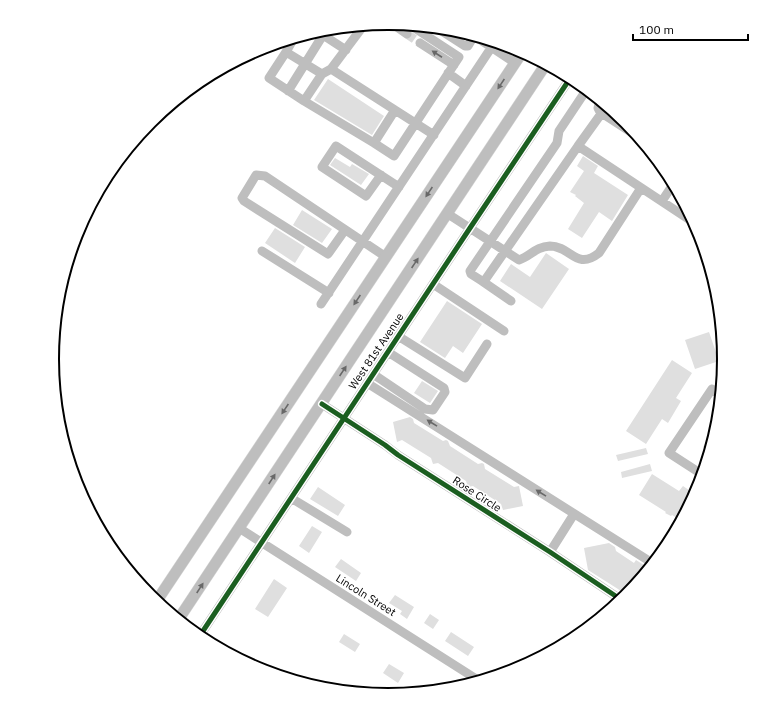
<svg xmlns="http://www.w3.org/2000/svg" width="777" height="719" font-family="'IBM Plex Sans',sans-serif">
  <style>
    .building { fill: #dfdfdf }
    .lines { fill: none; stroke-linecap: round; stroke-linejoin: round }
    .minor-tunnel { stroke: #d9d9d9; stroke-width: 9; stroke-dasharray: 9 4.5; stroke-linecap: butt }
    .major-casing { stroke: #dbdbdb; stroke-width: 12 }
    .minor { stroke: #bebebe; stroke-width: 9 }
    .major { stroke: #bebebe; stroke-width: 11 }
    .cycleway-casing { stroke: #fff; stroke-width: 8 }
    .cycleway { stroke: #1b5e20; stroke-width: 5 }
    .oneway { fill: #686868 }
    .labels { text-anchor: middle; stroke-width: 3; stroke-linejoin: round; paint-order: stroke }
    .street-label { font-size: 11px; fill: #000; stroke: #fff }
    .rim { fill: none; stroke: #000; stroke-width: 2 }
  </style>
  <rect width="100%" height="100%" fill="#fff"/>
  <!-- building -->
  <path class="building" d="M328,79L384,116L372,135L314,100Z
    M583,156L598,166L594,173L628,195L612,221L599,212L582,238L568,229L584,203L575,196L576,195L570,192L584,171L577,166Z
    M335,158L350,167L352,164L369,174L361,185L330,165Z
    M302,210L332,229L322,243L293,225Z
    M275,228L305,247L295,263L265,243Z
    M546,253L569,269L542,309L500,281L511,264L530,277Z
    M447,301L482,324L463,353L453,346L445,358L420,342Z
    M709,332L719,361L695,369L685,340Z
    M672,360L692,373L676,398L681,401L668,423L662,419L646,444L626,431Z
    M422,381L438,391L430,403L414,393Z
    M410,417L413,419L414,423L443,441L446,440L448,441L450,446L478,464L482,463L484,464L485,469L514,487L519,486L523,506L503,510L501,504L473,486L468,487L466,481L438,463L433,464L431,458L402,440L397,442L393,422Z
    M717,426L718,427L710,452L703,447Z
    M646,448L648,454L618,461L616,455Z
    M650,464L652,471L622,478L621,472Z
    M652,474L679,491L683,486L696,495L682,521L672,515L671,516L665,513L666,512L639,495Z
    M318,487L345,505L338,516L310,499Z
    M312,526L322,532L309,553L299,546Z
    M609,543L615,547L616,551L634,563L636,560L650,569L627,597L618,589L588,570L584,548Z
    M341,559L361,573L356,581L335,567Z
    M274,579L287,588L268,617L255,609Z
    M395,595L414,607L407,619L400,614L402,611L389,603Z
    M430,614L439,620L433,629L424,623Z
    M451,632L474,647L468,656L445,641Z
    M344,634L360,644L355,652L339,642Z
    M389,664L404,673L398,683L383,673Z"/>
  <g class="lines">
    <!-- minor-tunnel -->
    <path class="minor-tunnel" d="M407,34L420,43"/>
    <!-- major casing -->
    <g class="major-casing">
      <path id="major" d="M156,602L523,51
        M178,620L546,64"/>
    </g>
    <!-- minor -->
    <path class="minor" d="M398,24L397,27L407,34
      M437,28L465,46H468L474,36
      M323,35L346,50
      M473,35L515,63
      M420,43L454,65
      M286,52L294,38
      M331,69L364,25
      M448,73L466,86
      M288,91L323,35L317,31
      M600,100L598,108L601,114L578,146L696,224
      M304,101L269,78L286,52L322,74
      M395,110L374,143L304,101L322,74L331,69C365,91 400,113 434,135
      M600,112L640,138
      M374,143L394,156L459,57L410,25
      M578,146L485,280L482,281L471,274L470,271L557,143L559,131L587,89
      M381,175L366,196L322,167L336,146L399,187
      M662,201L674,183
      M448,214L519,260C531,256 535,247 550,246C571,246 576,271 599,253L641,188
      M345,230L328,254L244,201L242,198L256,175L265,176L386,257
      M262,251L329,293
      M482,281L511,301
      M433,284L504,331
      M321,304L495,42
      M398,336L465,378L487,344
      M373,374L425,409L433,410L445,392L444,388L388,352
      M367,383L654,564
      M322,404L385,445L398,455L550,552L623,601
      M703,475L669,453L712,389L721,395
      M291,498L347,532
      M239,528L481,682
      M550,552L574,514
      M199,637L470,228L571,77"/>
    <!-- major -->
    <use href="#major" class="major"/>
    <!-- cycleway casing -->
    <g class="cycleway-casing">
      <path id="cycleway" d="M322,404L385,445L398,455L550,552L623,601
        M199,637L470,228L571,77"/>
    </g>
    <!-- cycleway -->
    <use href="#cycleway" class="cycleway"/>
  </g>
  <!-- one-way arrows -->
  <defs><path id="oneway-solid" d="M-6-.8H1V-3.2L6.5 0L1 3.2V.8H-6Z"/></defs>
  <g class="oneway">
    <use href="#oneway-solid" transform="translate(437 54) rotate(-147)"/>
    <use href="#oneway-solid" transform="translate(501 84) rotate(124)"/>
    <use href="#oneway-solid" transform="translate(429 192) rotate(124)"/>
    <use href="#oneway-solid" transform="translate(415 263) rotate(-56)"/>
    <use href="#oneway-solid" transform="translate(357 300) rotate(124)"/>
    <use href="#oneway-solid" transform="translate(343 371) rotate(-56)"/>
    <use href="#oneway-solid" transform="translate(285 409) rotate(124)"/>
    <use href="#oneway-solid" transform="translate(432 423) rotate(-148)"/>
    <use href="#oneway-solid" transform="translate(272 479) rotate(-57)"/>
    <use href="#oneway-solid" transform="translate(541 493) rotate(-148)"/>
    <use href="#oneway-solid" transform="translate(200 588) rotate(-57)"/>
  </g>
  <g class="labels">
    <!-- street labels -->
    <g class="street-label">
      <text transform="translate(376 351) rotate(-56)" y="4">West 81st Avenue</text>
      <text transform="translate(477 494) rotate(33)" y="4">Rose Circle</text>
      <text transform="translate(366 595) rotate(32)" y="4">Lincoln Street</text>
    </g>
  </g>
  <!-- crop -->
  <path d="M0 0H777V719H0ZM59 359a329 329 0 1 1 658 0a329 329 0 1 1-658 0Z" fill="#fff" fill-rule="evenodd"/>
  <path class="rim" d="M59 359a329 329 0 1 1 658 0a329 329 0 1 1-658 0Z"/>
  <!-- scale -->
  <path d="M633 34v6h115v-6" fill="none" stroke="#000000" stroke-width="2"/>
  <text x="639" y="34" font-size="12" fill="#000000" stroke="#ffffff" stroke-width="3" paint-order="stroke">100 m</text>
</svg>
